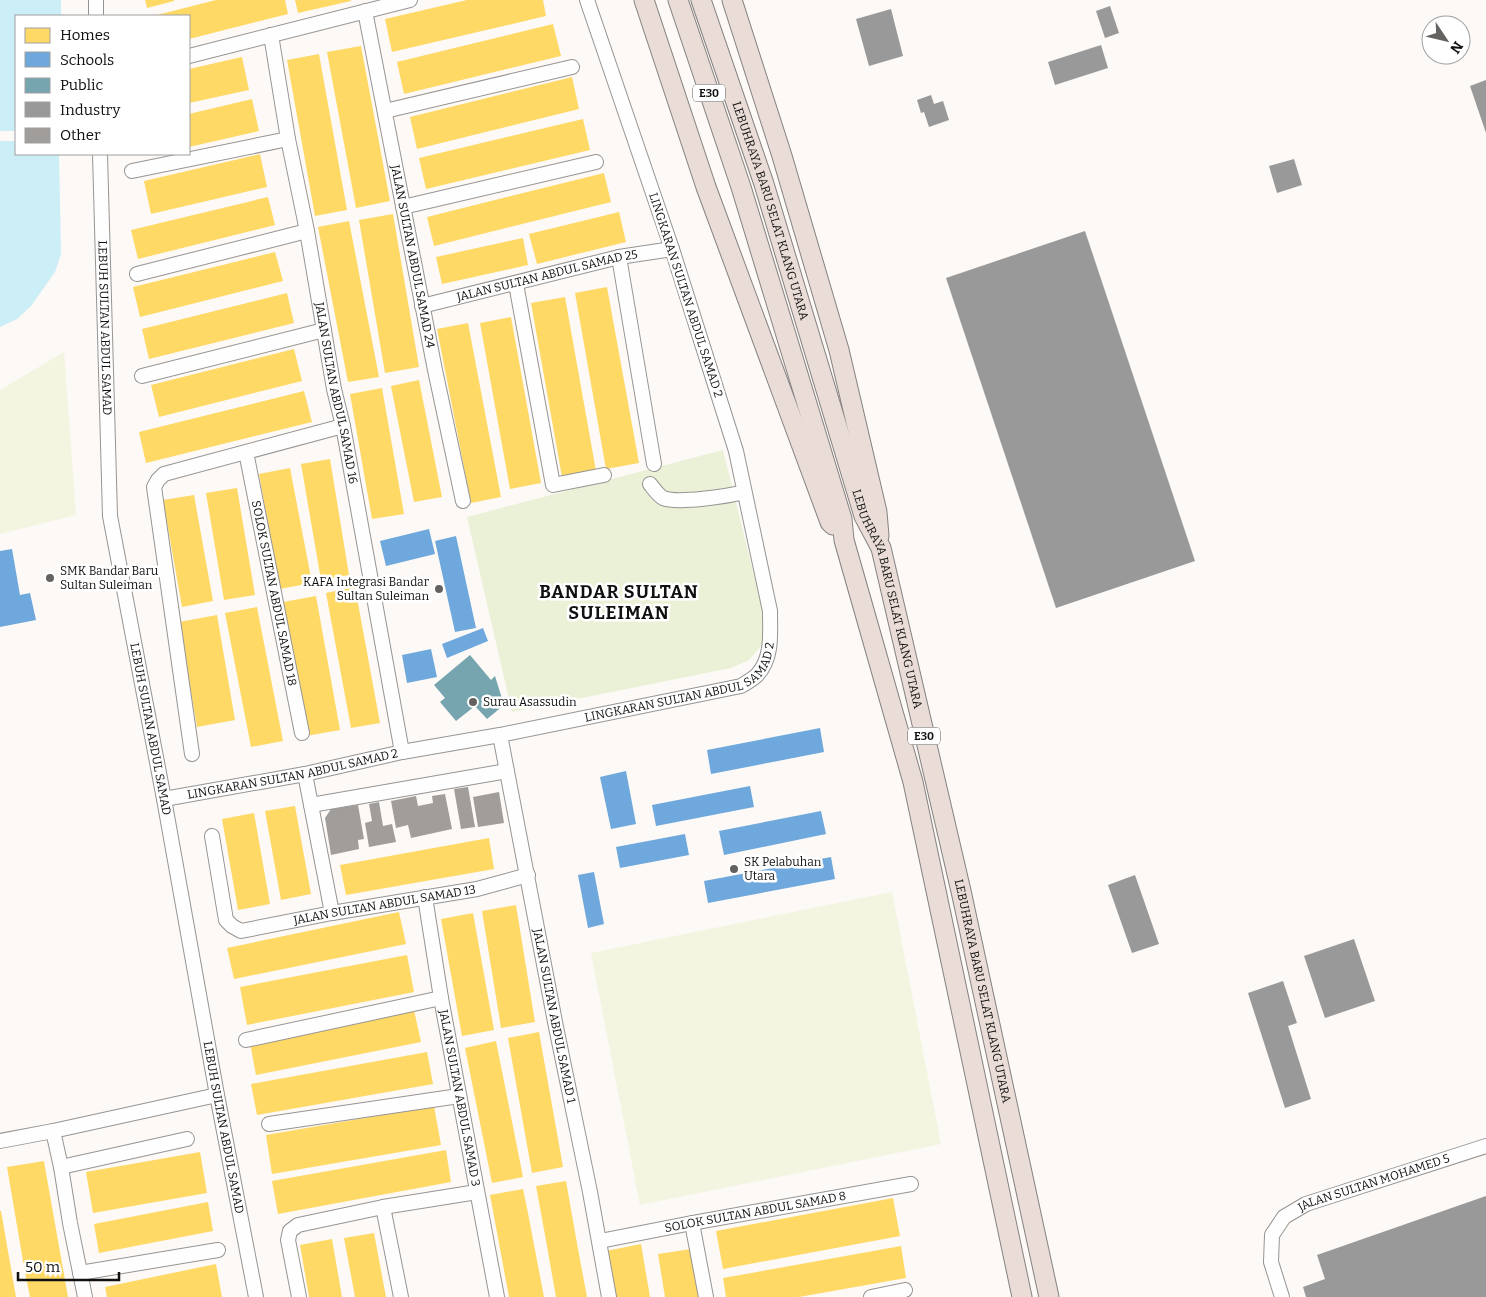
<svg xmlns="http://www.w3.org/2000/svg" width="1486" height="1297" font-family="Bitter,serif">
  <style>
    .green { fill: #eaf1d6 }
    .pitch { fill: #f3f5e0 }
    .water { fill: #cceef6 }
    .homes { fill: #ffd966 }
    .schools { fill: #6fa8dc }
    .public { fill: #76a5af }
    .industry { fill: #999 }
    .building { fill: #a09d9b }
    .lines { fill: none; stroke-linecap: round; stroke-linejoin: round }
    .minor-casing { stroke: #969594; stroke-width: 16 }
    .highway-casing { stroke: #848281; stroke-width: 21 }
    .minor { stroke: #fffefe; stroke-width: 14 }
    .highway { stroke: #eadcd7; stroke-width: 19 }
    .poi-dot { fill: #636260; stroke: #fff; stroke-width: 2 }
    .labels { text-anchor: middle; stroke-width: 5; stroke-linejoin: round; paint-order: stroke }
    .shield { fill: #fff; stroke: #585858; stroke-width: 1 }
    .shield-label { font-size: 11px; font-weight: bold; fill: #101010 }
    .street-label { font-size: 12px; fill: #101010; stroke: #fff }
    .poi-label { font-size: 12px; fill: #101010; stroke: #fff; text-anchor: start }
    .district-label { font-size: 18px; font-weight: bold; letter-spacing: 1px; fill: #101010; stroke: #fff }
  </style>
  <rect width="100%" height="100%" fill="#fcf9f6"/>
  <!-- green -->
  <path class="green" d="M723,450L765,620L763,644L749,660L731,668L512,712L467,517Z"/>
  <!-- pitch -->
  <path class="pitch" d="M64,352L76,515L0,534V390Z
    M892,892L941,1144L640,1205L591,953Z"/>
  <!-- water -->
  <path class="water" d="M0,0H61V16H16V131H0Z
    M0,141H16V154H59L61,254L55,272L31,306L17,319L0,327Z"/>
  <!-- homes -->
  <path class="homes" d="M145,0H174V1L147,8Z
    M216,0H285L288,14L189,39V16H153Z
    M295,0H351V1L298,13Z
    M467,0H543L546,16L392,52L385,19Z
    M553,24L561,56L404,94L397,62Z
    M361,46L390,201L356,208L327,52Z
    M319,54L347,210L315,216L287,60Z
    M242,57L249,90L189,103V69Z
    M572,77L579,109L417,149L410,117Z
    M252,99L259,131L189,147V114Z
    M583,119L590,150L426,189L419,158Z
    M260,154L267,187L151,214L144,181Z
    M604,173L611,202L434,246L427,217Z
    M268,197L275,225L138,259L131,230Z
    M619,212L626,242L537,264L529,234Z
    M393,214L419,367L385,373L359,220Z
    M349,221L379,377L348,382L318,227Z
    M523,238L528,265L442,284L436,257Z
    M275,252L283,281L140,317L133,287Z
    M607,287L639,463L606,469L575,293Z
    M287,293L294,323L149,359L142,329Z
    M565,297L596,471L562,477L531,303Z
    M511,317L541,483L510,489L480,323Z
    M468,323L501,497L471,503L437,329Z
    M294,349L302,381L159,417L151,385Z
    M419,380L442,497L414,502L391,386Z
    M382,388L404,514L372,519L350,394Z
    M304,391L312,422L146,463L139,432Z
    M330,459L349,575L321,580L301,464Z
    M290,468L312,583L280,589L259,474Z
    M237,488L255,595L224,600L206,493Z
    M194,495L213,601L182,607L163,500Z
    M355,587L380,723L351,728L326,593Z
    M316,596L340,730L306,736L283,602Z
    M257,607L283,741L251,747L225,613Z
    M217,615L235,720L197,727L179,622Z
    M295,806L311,894L281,900L265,811Z
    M254,813L270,904L238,910L222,819Z
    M489,838L494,869L346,895L340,865Z
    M516,905L535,1022L501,1028L482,911Z
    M399,912L406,944L234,979L227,948Z
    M473,913L494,1030L462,1036L441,919Z
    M407,955L414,992L247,1025L240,987Z
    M414,1010L421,1042L256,1075L250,1043Z
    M539,1032L563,1167L532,1173L508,1038Z
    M496,1041L523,1177L492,1183L465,1048Z
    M427,1052L433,1084L257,1115L251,1084Z
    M434,1106L441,1145L272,1174L266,1135Z
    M446,1150L451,1182L278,1214L272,1181Z
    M200,1152L207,1193L93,1213L86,1172Z
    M44,1161L46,1173L68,1297H30L24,1267L7,1167Z
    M566,1181L578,1249L587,1297H556L545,1235L536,1186Z
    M523,1189L527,1208L544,1297H509L490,1195Z
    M893,1198L900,1236L723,1269L716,1231Z
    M208,1202L213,1231L99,1253L94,1224Z
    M0,1211H1L16,1297H0Z
    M374,1233L386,1297H355L344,1238Z
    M332,1239L342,1297H309L300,1245Z
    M641,1244L650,1297H614L606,1251Z
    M901,1246L906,1278L799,1297H726L723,1278Z
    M691,1249L699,1297H665L658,1254Z
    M216,1264L222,1297H107L105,1287Z"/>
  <!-- schools -->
  <path class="schools" d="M429,529L435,554L386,566L380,541Z
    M456,536L476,628L455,632L435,541Z
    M12,549L20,595L30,593L36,620L0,627V551Z
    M483,628L488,641L447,658L442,644Z
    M431,649L437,677L407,683L402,655Z
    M820,728L824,752L711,774L707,750Z
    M626,771L636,824L611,829L600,777Z
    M750,786L754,807L656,826L652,805Z
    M821,811L826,834L724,855L719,831Z
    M685,834L689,855L620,868L616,847Z
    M831,857L835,879L708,903L704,881Z
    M594,872L604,924L588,928L578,875Z"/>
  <!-- public -->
  <path class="public" d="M470,655L491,680L495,676L504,705L487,719L475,706L456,721L440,702L445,698L434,685Z"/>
  <!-- industry -->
  <path class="industry" d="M1110,6L1119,33L1105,38L1096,11Z
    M891,9L903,56L869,66L856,19Z
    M1101,45L1108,68L1055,85L1048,62Z
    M1486,80V133L1470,86Z
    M931,95L934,104L943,101L949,120L929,127L924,112L921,113L917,100Z
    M1294,159L1302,185L1277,193L1269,166Z
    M1085,231L1195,561L1056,608L946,278Z
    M1135,875L1159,944L1132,953L1108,885Z
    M1354,939L1375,1001L1325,1018L1304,956Z
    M1283,981L1297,1023L1288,1026L1311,1099L1285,1108L1248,993Z
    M1486,1196V1297H1306L1303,1287L1325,1279L1317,1255Z"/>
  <!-- building -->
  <path class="building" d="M468,787L475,827L461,829L454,789Z
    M499,792L504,823L478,827L473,797Z
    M445,794L452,829L411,838L408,825L396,828L391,801L416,796L418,806L433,803L432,796Z
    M379,802L383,826L392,824L396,842L369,847L365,823L372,821L369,804Z
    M358,805L364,839L358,840L359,849L331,855L325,818L331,809Z"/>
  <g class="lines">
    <!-- minor casing -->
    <g class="minor-casing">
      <g id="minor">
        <path d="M96,0V16"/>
        <path id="s1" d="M365,11L435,370L463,501"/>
        <path id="s2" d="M271,35L288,139L307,231L334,389L343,426L402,752"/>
        <path d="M189,56L410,0"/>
        <path d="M385,111L572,67"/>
        <path id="s3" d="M100,154L110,516L164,799L217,1095L256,1297"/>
        <path d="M132,171L288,139"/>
        <path d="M403,207L596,162"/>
        <path d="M619,257L654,464"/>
        <path d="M137,274L307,231"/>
        <path d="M516,284L553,485L604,475"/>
        <path id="s4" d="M422,306L619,257L672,249"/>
        <path d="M142,376L324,330"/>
        <path id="s5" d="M246,452L302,733"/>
        <path d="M650,484C654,489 658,495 663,498C678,504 728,496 744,492"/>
        <path id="s6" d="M500,735L556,1027L590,1192L609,1297"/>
        <path d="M192,754L154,487L158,480L164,474L343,426"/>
        <path d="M305,774L332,913"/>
        <path id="s7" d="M164,799L305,774L402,752L500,735L741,686C746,683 753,679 757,675C773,658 770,633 770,611L736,451L672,249L587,0"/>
        <path d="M311,805L507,771"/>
        <path id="s8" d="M212,836L226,920L232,926L241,931L332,913L477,889L528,875"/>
        <path id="s9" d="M425,897L441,998L497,1297"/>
        <path d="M246,1040L441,998"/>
        <path d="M269,1124L459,1096"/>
        <path d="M53,1131L61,1167L70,1223L85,1297"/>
        <path d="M0,1141L53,1131L217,1095"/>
        <path d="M61,1167L187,1139"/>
        <path d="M383,1207L401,1297"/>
        <path d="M692,1223L706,1297"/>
        <path id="s10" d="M600,1241L692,1223L911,1184"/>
        <path d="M80,1273L218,1250"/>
        <path d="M299,1297L288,1240L290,1231L298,1225L383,1207L477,1192"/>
        <path d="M871,1297L905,1290"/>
        <path id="s11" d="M1282,1297L1271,1262L1272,1235L1284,1217L1306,1204L1486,1146"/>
      </g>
    </g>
    <!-- highway casing -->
    <g class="highway-casing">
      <g id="highway">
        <path d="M644,0L706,187L830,522L833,525"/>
        <path d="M678,0L741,187L842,519L844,540L913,782L1022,1297"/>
        <path id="s12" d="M701,0L764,184L864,516L881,548L961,891L1049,1297"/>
        <path d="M732,0L782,156L839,350L877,512L879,536"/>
      </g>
    </g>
    <!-- minor -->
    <use href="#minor" class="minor"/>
    <!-- highway -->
    <use href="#highway" class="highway"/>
  </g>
  <!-- markers -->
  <g class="poi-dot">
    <circle cx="50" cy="578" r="5"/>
    <circle cx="439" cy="589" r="5"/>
    <circle cx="473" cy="702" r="5"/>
    <circle cx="734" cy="869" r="5"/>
  </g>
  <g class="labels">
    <!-- shield labels -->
    <g class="shield">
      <rect x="693" y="84.5" width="32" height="17" rx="4"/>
      <rect x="908" y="727.5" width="32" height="17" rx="4"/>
    </g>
    <g class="shield-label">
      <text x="709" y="97">E30</text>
      <text x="924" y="740">E30</text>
    </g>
    <!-- street labels -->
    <g class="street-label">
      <text dy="4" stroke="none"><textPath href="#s12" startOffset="222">LEBUHRAYA BARU SELAT KLANG UTARA</textPath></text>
      <text dy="4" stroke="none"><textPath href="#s1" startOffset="250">JALAN SULTAN ABDUL SAMAD 24</textPath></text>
      <text dy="4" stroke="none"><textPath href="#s4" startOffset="129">JALAN SULTAN ABDUL SAMAD 25</textPath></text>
      <text transform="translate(686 295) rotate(72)" y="4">LINGKARAN SULTAN ABDUL SAMAD 2</text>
      <text dy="4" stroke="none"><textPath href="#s3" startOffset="174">LEBUH SULTAN ABDUL SAMAD</textPath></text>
      <text dy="4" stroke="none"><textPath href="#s2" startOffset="364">JALAN SULTAN ABDUL SAMAD 16</textPath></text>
      <text dy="4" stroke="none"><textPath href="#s5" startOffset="144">SOLOK SULTAN ABDUL SAMAD 18</textPath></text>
      <text dy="4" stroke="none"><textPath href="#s12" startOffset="628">LEBUHRAYA BARU SELAT KLANG UTARA</textPath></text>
      <text dy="4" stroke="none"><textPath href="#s7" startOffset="536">LINGKARAN SULTAN ABDUL SAMAD 2</textPath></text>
      <text dy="4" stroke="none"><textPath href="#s3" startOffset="579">LEBUH SULTAN ABDUL SAMAD</textPath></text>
      <text dy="4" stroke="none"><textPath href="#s7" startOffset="131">LINGKARAN SULTAN ABDUL SAMAD 2</textPath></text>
      <text dy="4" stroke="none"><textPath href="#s8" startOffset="250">JALAN SULTAN ABDUL SAMAD 13</textPath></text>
      <text dy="4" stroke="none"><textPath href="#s12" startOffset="1032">LEBUHRAYA BARU SELAT KLANG UTARA</textPath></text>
      <text dy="4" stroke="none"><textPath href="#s6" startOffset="286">JALAN SULTAN ABDUL SAMAD 1</textPath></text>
      <text dy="4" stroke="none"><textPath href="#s9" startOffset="204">JALAN SULTAN ABDUL SAMAD 3</textPath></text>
      <text dy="4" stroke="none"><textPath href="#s3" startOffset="984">LEBUH SULTAN ABDUL SAMAD</textPath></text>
      <text dy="4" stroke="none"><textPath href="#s11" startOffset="182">JALAN SULTAN MOHAMED 5</textPath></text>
      <text dy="4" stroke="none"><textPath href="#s10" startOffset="158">SOLOK SULTAN ABDUL SAMAD 8</textPath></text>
    </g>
    <!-- poi labels -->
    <g class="poi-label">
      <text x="60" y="575">SMK Bandar Baru<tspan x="60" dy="14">Sultan Suleiman</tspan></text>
      <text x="429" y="586" text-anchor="end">KAFA Integrasi Bandar<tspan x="429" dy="14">Sultan Suleiman</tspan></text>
      <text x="483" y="706">Surau Asassudin</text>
      <text x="744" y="866">SK Pelabuhan<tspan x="744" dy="14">Utara</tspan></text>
    </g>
    <!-- district labels -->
    <g class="district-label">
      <text x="619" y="598">BANDAR SULTAN<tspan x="619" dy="21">SULEIMAN</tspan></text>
    </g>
  </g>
  <!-- legend -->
  <rect x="15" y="15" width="175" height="140" fill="#ffffff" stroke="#9f9f9f"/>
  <rect x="25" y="28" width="25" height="15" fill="#ffd966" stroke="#9f9f9f"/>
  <text x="60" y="40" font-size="15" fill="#101010">Homes</text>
  <rect x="25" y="52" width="25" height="15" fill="#6fa8dc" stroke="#9f9f9f"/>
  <text x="60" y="65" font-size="15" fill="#101010">Schools</text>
  <rect x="25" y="78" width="25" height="15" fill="#76a5af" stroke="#9f9f9f"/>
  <text x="60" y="90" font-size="15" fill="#101010">Public</text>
  <rect x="25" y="102" width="25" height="15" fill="#999999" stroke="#9f9f9f"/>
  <text x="60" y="115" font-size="15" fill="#101010">Industry</text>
  <rect x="25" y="128" width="25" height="15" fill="#a09d9b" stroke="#9f9f9f"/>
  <text x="60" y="140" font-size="15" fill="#101010">Other</text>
  <!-- north arrow -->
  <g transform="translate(1446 40) rotate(125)"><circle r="24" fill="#ffffff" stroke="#9f9f9f"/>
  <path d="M0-4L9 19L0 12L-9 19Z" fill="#636260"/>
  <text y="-8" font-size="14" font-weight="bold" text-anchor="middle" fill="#101010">N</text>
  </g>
  <!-- scale -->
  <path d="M18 1272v8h101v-8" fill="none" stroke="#101010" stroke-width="2.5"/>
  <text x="25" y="1272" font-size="15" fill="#101010" stroke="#ffffff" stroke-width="4" paint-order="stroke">50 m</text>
</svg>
